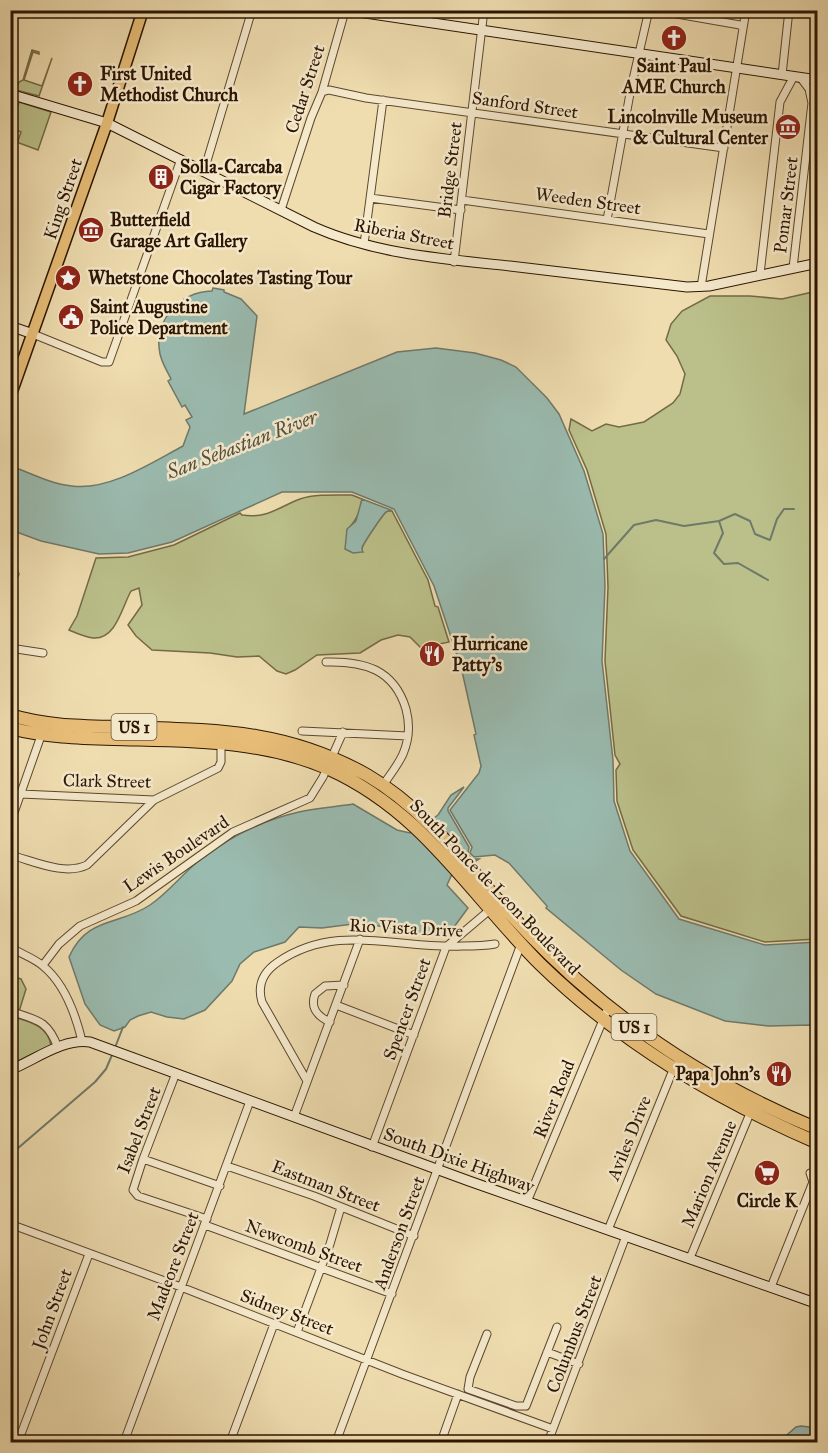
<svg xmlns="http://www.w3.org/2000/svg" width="828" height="1453" font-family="'IM FELL Great Primer',serif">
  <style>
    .green { fill: #bbc08a; stroke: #736a46; stroke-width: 1.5 }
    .water { fill: #9abbb0; stroke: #6e796a; stroke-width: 1.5 }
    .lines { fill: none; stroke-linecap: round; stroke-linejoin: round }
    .stream { stroke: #6e796a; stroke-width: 2 }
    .street-casing { stroke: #5c472d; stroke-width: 9 }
    .secondary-casing { stroke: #2b1501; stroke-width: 11 }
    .primary-casing { stroke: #2b1501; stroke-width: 13 }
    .highway-casing { stroke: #2b1501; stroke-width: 14 }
    .street { stroke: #f5e9cc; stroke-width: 7 }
    .secondary { stroke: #f5e9cc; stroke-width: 9 }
    .primary { stroke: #e8be78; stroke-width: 10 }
    .highway { stroke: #e8be78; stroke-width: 12 }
    .labels { text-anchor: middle; stroke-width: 5; stroke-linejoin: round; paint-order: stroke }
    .shield { fill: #f5e9cc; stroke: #68553e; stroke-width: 1.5 }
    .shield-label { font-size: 16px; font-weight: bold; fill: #2b1501 }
    .poi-label { font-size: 18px; font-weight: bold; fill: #2b1501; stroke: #f5e9cc; text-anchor: start }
    .street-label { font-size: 18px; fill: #2b1501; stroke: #f5e9cc }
    .water-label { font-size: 20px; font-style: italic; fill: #524f3e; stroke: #f5e9cc }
  </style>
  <rect width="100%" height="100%" fill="#efddb0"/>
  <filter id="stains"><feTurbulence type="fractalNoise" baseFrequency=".00333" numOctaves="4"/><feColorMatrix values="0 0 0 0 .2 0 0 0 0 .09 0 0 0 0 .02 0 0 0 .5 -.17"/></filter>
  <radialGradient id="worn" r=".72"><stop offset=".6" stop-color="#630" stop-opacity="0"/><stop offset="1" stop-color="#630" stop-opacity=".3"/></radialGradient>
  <!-- green -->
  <path class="green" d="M32,50L39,52V54L33,52L24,80L42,86L52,58L39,96L16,90L19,82L23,80Z
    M19,102L51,112L38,150L11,140L18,141L21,132L11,128Z
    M817,291V939L765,942L681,916L633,850L617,801L616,770L620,764L615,755L605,661L608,587L606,534L587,470L569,430L571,419L592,431L606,424L619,427L644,422L673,403L680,394L685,374L677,356L666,340L671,324L682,311L710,296H750L782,299Z
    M352,495L362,499C361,512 356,521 347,530L362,548C365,540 381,517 387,511H392L428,580L435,606L438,607L449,642L421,648L410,637L398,635L381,640L360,653L317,655L295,670L286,674L277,671L259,656L237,657L210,653L152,650L136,636L128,625L142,605L139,588L131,591C122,607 116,640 93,638C85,637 76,633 69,630L77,616L96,558L128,557L174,545L240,513L242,515C267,519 279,507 300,499C315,494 335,495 352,495Z
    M11,976L21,979L26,989L17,1018C32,1022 49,1028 51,1046L14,1064L11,1063Z"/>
  <!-- water -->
  <path class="water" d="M213,288L224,290V292L241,299L257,316L244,414L397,352L436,348L475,353L501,360L516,367L547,398L559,414L584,471L603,534L605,586L602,661L613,760L614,801L630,851L679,919L765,945L817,942V1047L811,1045V1025L768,1026L725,1021L656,994L621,970L546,908L547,906L509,863L495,855L474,857L470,853L472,847L450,810L479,773L481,766L474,735L476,734L462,671L457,672L455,663L459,661L434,586L394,509L352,492H282L172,542L128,553L99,554L41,541L11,530V466C30,473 51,484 72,486C109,491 151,463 183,446L190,427L186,420L192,417L185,405L182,407L168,381L171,379C167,371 162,363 160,354C153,320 180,292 212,291Z
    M362,499L391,510C389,511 388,511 386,512C384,513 362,545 362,548C362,549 362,551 363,552L353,553L345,549L347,529L356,521Z
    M464,787L448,808V811L469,847L468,854L472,859H479L471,864L431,820L438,815L451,795Z
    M353,804L397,830L410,833L415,830L452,874L447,885L468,908L454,927L444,937L361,923L322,928L299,927L285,942L254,952L240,964L232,981L205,1010L184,1019L167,1017L151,1012L138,1016L130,1020L125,1027L114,1031L100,1025L85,1004L69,957C87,916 119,926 150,905C169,892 183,873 201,859C229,837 264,820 299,812C317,808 335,807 353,804Z
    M801,1426L817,1428V1442H779L796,1427Z"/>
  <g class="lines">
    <!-- stream -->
    <path class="stream" d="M719,521L735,514L750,521L755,534L770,540L777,519L784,509H794
      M604,559L634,525L656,520L684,526L719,521L723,533L714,553L724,564L738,563L768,580
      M116,1045L123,1027
      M10,1155L95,1082L106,1069L112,1055"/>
    <!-- street casing -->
    <g class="street-casing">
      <path id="street" d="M654,10L740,25L742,27
        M782,75L789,10
        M322,92L329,90L366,98L724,148
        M10,110L16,95
        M204,171L252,10
        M370,198L461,210
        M462,200L709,234
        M281,210L311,118L322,92L345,11
        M607,220L631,88L649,10
        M364,244L383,100
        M454,262L484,10
        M793,268L812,103L809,89L800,77
        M760,274L780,102L794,76
        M701,287L746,10
        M33,334L102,362H109L181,159
        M10,573L15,574
        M10,648L43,653
        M326,662C364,661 394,669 406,709C410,724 409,740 403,754C398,765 390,775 383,785
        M302,731L408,736
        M21,794L154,800L218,768L221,762V742
        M10,824L42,733
        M10,855C34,861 64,876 87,865L154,800
        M10,947C21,954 34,958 43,966C64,983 76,1016 82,1041
        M43,965L59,944L80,926L136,901L233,832L310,798L323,777L343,732
        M336,1005L414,1035
        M10,1011C37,1020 48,1020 58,1048
        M330,1022C317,1016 310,1008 315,994L325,986L344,985
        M176,1073L143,1159L133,1190L138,1196L207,1219
        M307,1081L262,1002C257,985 263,972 278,962C337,922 396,949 462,946C473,946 484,946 495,944
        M294,1117L360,939
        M372,1147L446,947L492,908
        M143,1159L220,1186
        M227,1166L314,1196L414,1236
        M527,1202L608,1008
        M10,1224L181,1287L402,1374L553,1429
        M205,1225L392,1294
        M608,1230L675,1065
        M690,1258L751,1111
        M771,1287L813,1182L810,1173
        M297,1332L330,1244L341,1207
        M487,1334L470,1377L468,1389L516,1406H526L557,1327
        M547,1352L579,1364
        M18,1442L89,1254
        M124,1442L250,1101
        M230,1442L274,1324
        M336,1442L521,944
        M441,1442L458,1394
        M548,1442L626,1236"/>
    </g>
    <!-- secondary casing -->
    <g class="secondary-casing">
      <path id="secondary" d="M345,10L818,80
        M10,94L107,123L314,227C375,254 444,259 510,266C569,273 628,280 687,287L709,286L818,263
        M10,326L33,334
        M10,1070C35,1060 63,1038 90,1042L469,1181L818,1304"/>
    </g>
    <!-- primary casing -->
    <g class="primary-casing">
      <path id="primary" d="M10,397L107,123L143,10"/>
    </g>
    <!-- highway casing -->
    <g class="highway-casing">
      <path id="highway" d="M10,715C46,726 82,726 119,727C211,730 284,728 367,775C434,814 476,880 529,934C611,1019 708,1084 818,1129
        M10,728C45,737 79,738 114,739C187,741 261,739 329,769C424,812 469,893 540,964C620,1042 715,1099 818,1143"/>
    </g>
    <!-- street -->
    <use href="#street" class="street"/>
    <!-- secondary -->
    <use href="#secondary" class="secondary"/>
    <!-- primary -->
    <use href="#primary" class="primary"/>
    <!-- highway -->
    <use href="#highway" class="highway"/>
  </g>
  <!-- icons -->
  <defs>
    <g id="church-disc" transform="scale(1.35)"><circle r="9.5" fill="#8f2418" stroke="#f5e9cc"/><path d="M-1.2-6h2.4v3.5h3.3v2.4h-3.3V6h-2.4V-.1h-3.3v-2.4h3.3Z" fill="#fff"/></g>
    <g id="museum-disc" transform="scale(1.35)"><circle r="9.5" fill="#8f2418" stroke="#f5e9cc"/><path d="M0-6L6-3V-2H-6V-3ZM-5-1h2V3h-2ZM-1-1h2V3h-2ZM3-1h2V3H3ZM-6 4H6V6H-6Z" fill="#fff"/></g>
    <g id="building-disc" transform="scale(1.35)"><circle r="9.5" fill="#8f2418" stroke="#f5e9cc"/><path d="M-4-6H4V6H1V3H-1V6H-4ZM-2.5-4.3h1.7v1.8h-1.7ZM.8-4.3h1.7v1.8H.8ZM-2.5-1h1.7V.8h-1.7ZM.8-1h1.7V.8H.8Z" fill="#fff"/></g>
    <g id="sight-disc" transform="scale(1.35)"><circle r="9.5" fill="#8f2418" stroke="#f5e9cc"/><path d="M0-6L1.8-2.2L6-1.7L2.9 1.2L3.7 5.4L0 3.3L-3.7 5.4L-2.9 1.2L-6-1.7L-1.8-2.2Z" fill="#fff"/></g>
    <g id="civic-disc" transform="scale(1.35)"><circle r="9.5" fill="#8f2418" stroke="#f5e9cc"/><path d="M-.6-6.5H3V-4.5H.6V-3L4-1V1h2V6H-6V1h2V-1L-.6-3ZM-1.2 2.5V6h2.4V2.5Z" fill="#fff"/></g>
    <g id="restaurant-disc" transform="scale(1.35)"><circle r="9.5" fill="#8f2418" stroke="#f5e9cc"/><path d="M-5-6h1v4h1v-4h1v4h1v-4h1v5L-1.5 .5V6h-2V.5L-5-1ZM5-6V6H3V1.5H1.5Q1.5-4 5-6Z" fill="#fff"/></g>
    <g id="supermarket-disc" transform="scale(1.35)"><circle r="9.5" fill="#8f2418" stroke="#f5e9cc"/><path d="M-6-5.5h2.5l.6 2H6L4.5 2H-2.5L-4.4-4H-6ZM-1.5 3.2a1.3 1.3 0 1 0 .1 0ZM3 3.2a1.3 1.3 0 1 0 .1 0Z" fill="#fff"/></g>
  </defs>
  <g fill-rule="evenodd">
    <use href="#church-disc" x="674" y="38"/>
    <use href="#church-disc" x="80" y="84"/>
    <use href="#museum-disc" x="788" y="127"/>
    <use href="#building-disc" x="161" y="177"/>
    <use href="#museum-disc" x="91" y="230"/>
    <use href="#sight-disc" x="68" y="278"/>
    <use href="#civic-disc" x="71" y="317"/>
    <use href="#restaurant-disc" x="432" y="654"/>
    <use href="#restaurant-disc" x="779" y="1074"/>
    <use href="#supermarket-disc" x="767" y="1173"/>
  </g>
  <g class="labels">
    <!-- shield labels -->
    <g class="shield">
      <rect x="111.5" y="714" width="45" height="26" rx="4.5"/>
      <rect x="611.5" y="1014" width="45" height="26" rx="4.5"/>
    </g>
    <g class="shield-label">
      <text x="134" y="733">US 1</text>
      <text x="634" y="1033">US 1</text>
    </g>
    <!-- poi labels -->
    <g class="poi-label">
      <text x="674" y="72" text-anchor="middle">Saint Paul<tspan x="674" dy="21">AME Church</tspan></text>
      <text x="100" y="80">First United<tspan x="100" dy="21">Methodist Church</tspan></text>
      <text x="768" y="123" text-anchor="end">Lincolnville Museum<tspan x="768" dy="21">&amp; Cultural Center</tspan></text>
      <text x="180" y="173">Solla-Carcaba<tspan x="180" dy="21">Cigar Factory</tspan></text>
      <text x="110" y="226">Butterfield<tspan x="110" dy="21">Garage Art Gallery</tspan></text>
      <text x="88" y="284">Whetstone Chocolates Tasting Tour</text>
      <text x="90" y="313">Saint Augustine<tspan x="90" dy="21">Police Department</tspan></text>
      <text x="452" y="650">Hurricane<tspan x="452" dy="21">Patty's</tspan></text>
      <text x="760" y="1080" text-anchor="end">Papa John's</text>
      <text x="767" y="1207" text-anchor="middle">Circle K</text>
    </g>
    <!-- street labels -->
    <g class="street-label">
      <text transform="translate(305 89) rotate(-72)" y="6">Cedar Street</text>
      <text transform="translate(525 105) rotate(8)" y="6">Sanford Street</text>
      <text transform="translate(450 170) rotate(-83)" y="6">Bridge Street</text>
      <text transform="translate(63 199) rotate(-71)" y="6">King Street</text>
      <text transform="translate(588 201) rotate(8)" y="6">Weeden Street</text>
      <text transform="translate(786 205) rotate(-83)" y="6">Pomar Street</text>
      <text transform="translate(404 234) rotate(11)" y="6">Riberia Street</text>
      <text transform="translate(107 781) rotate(1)" y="6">Clark Street</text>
      <text transform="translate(176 854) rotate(-34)" y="6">Lewis Boulevard</text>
      <text transform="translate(495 887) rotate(46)" y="6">South Ponce de Leon Boulevard</text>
      <text transform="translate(406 928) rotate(3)" y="6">Rio Vista Drive</text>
      <text transform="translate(407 1009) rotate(-70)" y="6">Spencer Street</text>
      <text transform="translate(554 1099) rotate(-68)" y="6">River Road</text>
      <text transform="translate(139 1130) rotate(-69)" y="6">Isabel Street</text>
      <text transform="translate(629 1138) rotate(-68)" y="6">Aviles Drive</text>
      <text transform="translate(459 1160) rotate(20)" y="6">South Dixie Highway</text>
      <text transform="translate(709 1174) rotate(-67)" y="6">Marion Avenue</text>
      <text transform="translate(326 1186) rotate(21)" y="6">Eastman Street</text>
      <text transform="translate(399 1233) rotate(-70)" y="6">Anderson Street</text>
      <text transform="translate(304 1246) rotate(20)" y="6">Newcomb Street</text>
      <text transform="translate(173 1266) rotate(-69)" y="6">Madeore Street</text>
      <text transform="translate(52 1309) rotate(-70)" y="6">John Street</text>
      <text transform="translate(287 1312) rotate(21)" y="6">Sidney Street</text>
      <text transform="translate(574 1334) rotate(-69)" y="6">Columbus Street</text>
    </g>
    <!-- water labels -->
    <g class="water-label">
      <text transform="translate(242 444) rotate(-21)" y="7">San Sebastian River</text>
    </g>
  </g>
  <!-- margin -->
  <rect width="828" height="1453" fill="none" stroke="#efddb0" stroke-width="36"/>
  <rect x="12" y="12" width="804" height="1429" fill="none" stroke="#2b1501" stroke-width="3"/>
  <rect x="18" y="18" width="792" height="1417" fill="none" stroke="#2b1501" stroke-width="1.5"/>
  <rect width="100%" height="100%" filter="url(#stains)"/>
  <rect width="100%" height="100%" fill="url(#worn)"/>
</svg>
